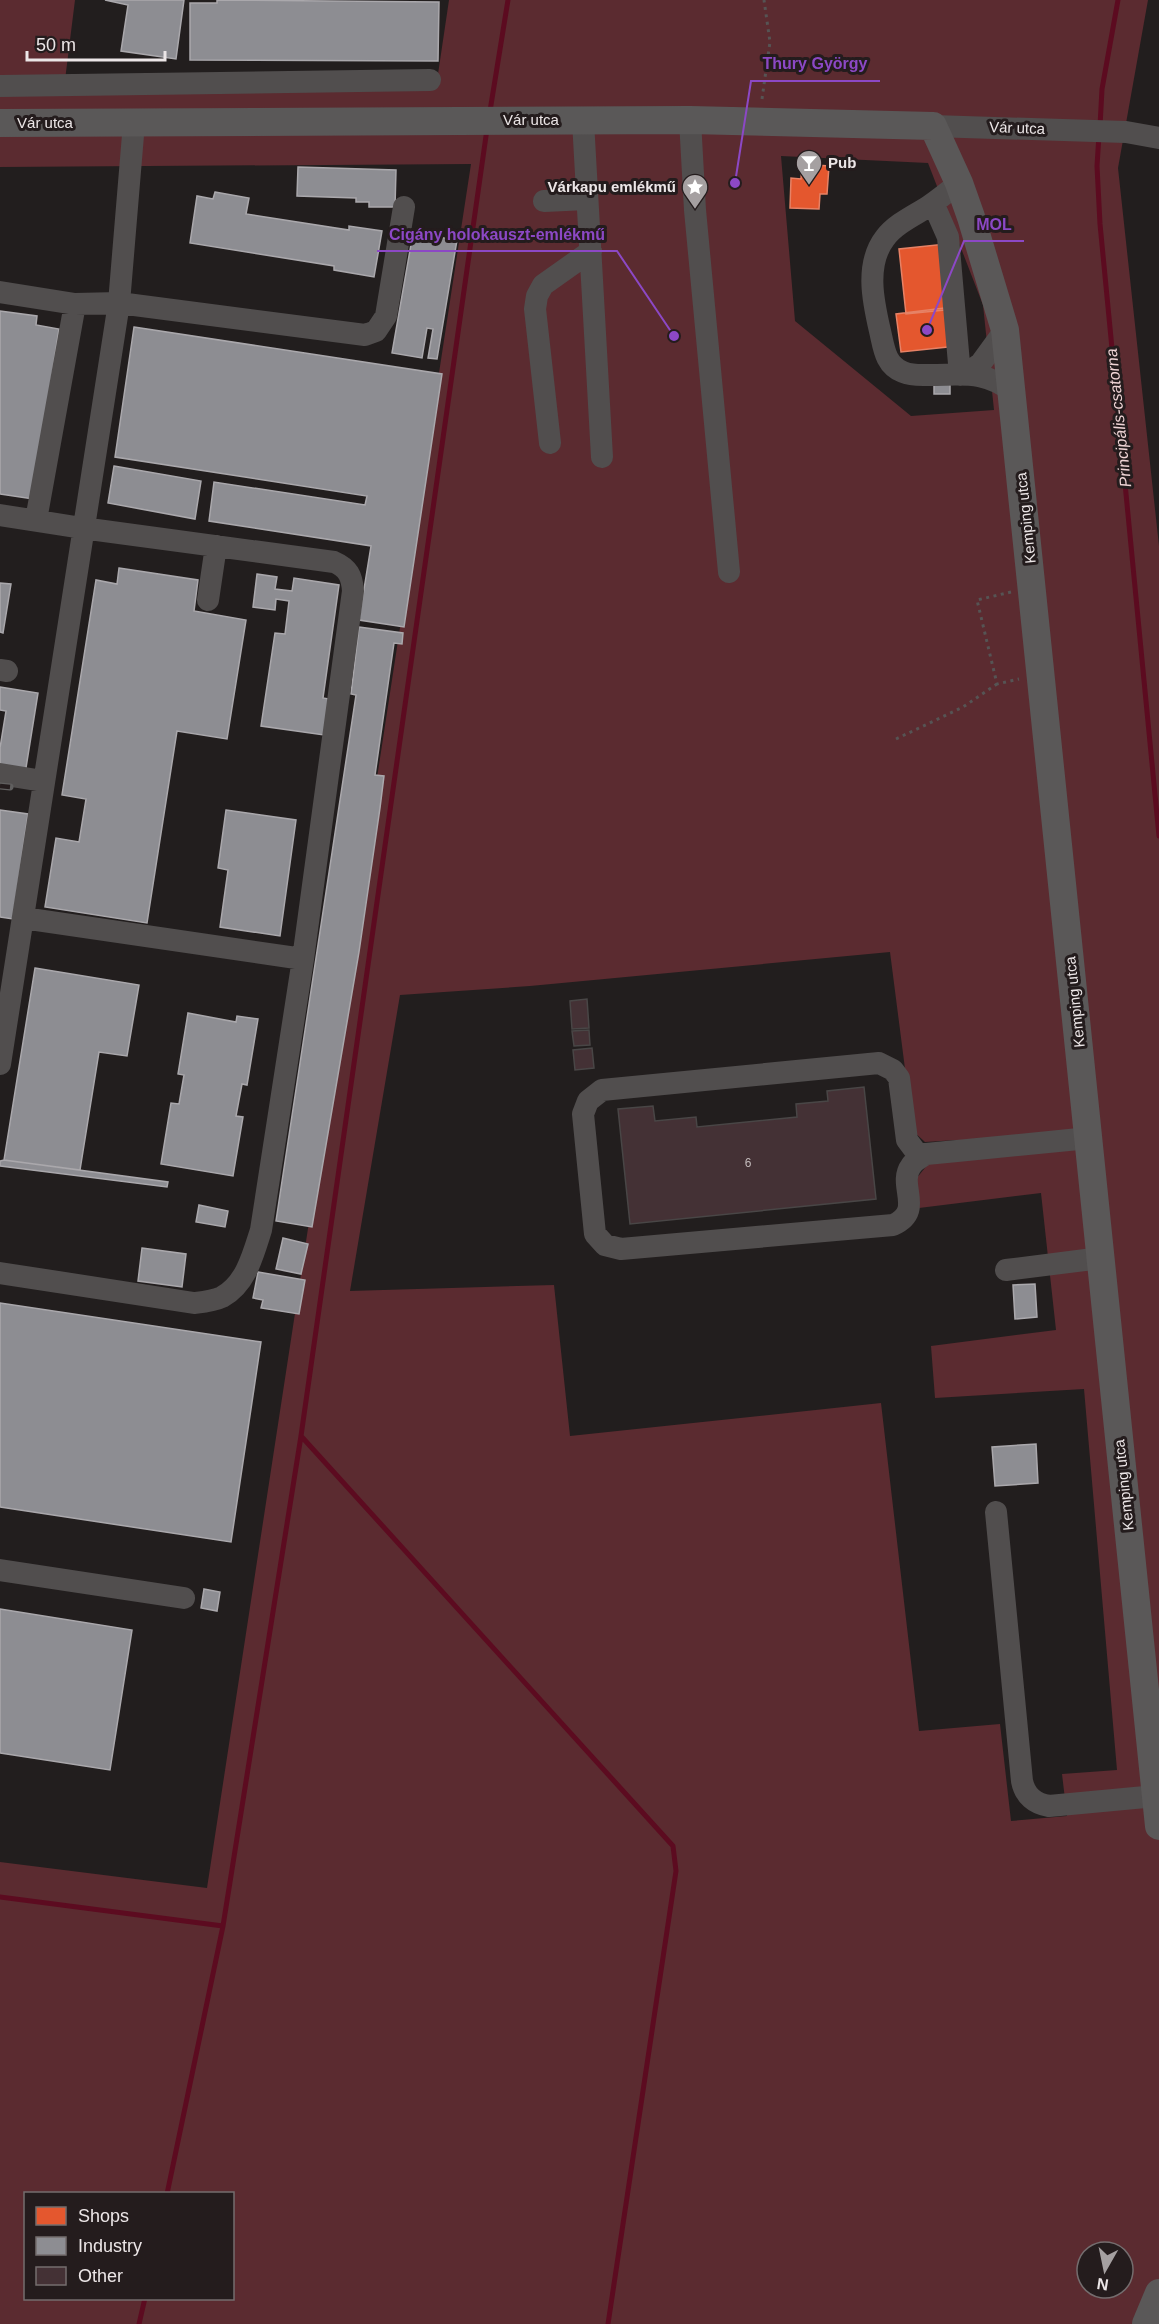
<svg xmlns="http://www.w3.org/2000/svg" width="1159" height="2324" font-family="Arial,sans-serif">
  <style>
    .green { fill: #5b2b30; fill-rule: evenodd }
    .shops { fill: #e4572e; stroke: #e68266; stroke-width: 1.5 }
    .industry { fill: #8d8d92; stroke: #aaa8ac; stroke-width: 1.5 }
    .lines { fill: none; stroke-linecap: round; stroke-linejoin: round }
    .stream { stroke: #5c0b20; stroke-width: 5 }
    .building { fill: #443135; stroke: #494646; stroke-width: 1.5 }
    .path { stroke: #565454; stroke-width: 3; stroke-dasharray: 3 4.5; stroke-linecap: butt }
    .minor { stroke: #514e4e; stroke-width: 22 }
    .major { stroke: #5a5858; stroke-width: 28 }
    .rail-casing { stroke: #605f5f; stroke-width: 7 }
    .rail { stroke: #241c1d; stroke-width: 4.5; stroke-dasharray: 14; stroke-linecap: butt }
    .labels { text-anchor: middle; stroke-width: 6; stroke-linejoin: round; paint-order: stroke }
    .number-label { font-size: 12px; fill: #c2b9ba }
    .street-label { font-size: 15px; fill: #ece6e7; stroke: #241c1d }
    .poi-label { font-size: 15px; font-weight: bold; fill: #ece6e7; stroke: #241c1d; text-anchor: start }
    .water-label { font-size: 16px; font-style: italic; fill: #efd4d5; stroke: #241c1d }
    .leader { fill: none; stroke: #8c48c5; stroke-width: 2 }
    .callout-dot { fill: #8c48c5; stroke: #241c1d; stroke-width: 2 }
    .callout-label { font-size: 16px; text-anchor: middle; font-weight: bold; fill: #8c48c5; stroke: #241c1d; stroke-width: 6; stroke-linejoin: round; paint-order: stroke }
  </style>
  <rect width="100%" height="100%" fill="#221e1e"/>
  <!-- green -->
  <path class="green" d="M0,0H75L65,80L438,74L449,0H1148L1118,168L1159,546V2324H0V1862L207,1888L471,164L0,167ZM781,156L928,163L983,305L994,410L911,416L795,321ZM890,952L913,1131L925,1142L957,1140L928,1164L916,1179L919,1208L1041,1193L1056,1330L931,1346L935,1398L1084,1389L1117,1770L1062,1774L1067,1816L1011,1821L1000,1724L919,1731L881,1403L570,1436L554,1285L350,1291L400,995L530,986ZM26,2194H232V2298H26ZM1087,2252H1123V2288H1087Z"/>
  <!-- shops -->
  <path class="shops" d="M802,164L829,166L827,194H820L819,209L790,208L791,178L801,179Z
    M946,244L954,309L906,314L899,249Z
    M952,307L957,346L901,352L896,314Z"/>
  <!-- industry -->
  <path class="industry" d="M105,0H184L176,59L121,51L128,5Z
    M217,0L439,2L438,61L190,60V3H217Z
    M298,167L396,170L395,207H369V202H356V198L297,196Z
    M215,192L249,198L246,214L349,230V226L382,231L374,277L334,270V266L190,243L197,196L213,199Z
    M413,233L457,240L437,359L428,358L433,329L427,328L422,358L392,353Z
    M0,311L37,316L36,325L59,329L33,499L0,494Z
    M134,327L442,374L404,627L359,620L371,546L209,521L214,482L365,505L367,496L115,457Z
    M950,384V394H934V385Z
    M114,466L201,481L195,519L108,503Z
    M119,568L198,580L194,611L246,620L227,739L177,731L147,923L45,907L56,838L79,842L86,799L62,795L96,580L117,584Z
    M257,574L277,577L275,589L292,591L294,578L339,585L323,698L329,699L324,735L261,726L275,633L285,634L289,601L276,599L275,610L253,607Z
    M0,583L11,584L3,633L0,632Z
    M359,627L403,633L402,644L394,643L375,775L384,776L380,808L359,952L312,1227L276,1221L356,695L351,694Z
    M0,687L38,693L25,774L0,770V748L6,711L0,710Z
    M0,810L28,814L13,919L0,917Z
    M226,810L296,820L280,936L220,927L228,870L218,868Z
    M35,968L139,985L127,1056L99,1052L80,1170L4,1160Z
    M188,1013L236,1022L237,1016L258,1019L247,1085L242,1084L236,1116L243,1117L233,1176L161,1164L171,1103L179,1104L184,1075L178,1074Z
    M4,1160L168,1182L167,1187L0,1166V1161Z
    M199,1205L228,1211L225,1227L196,1222Z
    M283,1238L308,1244L301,1274L276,1269Z
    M142,1248L186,1254L182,1287L138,1281Z
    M258,1272L305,1280L299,1314L261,1308L263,1300L253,1298Z
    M1035,1284L1037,1317L1015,1319L1013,1285Z
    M0,1303L261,1342L231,1542L0,1507Z
    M1036,1444L1038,1483L995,1486L992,1447Z
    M204,1589L220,1592L217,1611L201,1608Z
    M0,1609L132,1630L110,1770L0,1753Z"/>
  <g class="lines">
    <!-- stream -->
    <path class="stream" d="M490,111L508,0
      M1100,126L1102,89L1118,0
      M1099,135L1097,166L1100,224L1159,836
      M301,1436L673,1846L676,1871L608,2324
      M0,1897L223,1926
      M167,2194L223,1926L301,1436L487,129
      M139,2324L145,2298"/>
  </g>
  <!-- building -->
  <path class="building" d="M587,999L589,1028L572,1029L570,1001Z
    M589,1030L590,1045L574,1046L572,1031Z
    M592,1048L594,1068L575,1070L573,1050Z
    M864,1087L876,1199L630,1224L618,1109L653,1106L655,1121L696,1117L697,1127L797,1117L796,1104L828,1101L827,1091Z"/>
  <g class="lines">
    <!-- path -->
    <path class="path" d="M762,99L770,42L764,0
      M1011,592L977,600L997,684L1019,679
      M896,739L963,707L997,684"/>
    <!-- minor -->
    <path class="minor" d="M0,86L430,80
      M690,120L695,210L729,572
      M583,121L602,457
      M933,126L1126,132L1159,138
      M959,183C949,191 939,199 929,206C915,215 895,224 885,238C865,264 873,301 880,331C884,348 885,365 903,372C912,376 921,375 930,375C964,375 984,370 1013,392
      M544,201L587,199
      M933,203L948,237L960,375
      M0,292L75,304L119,303L365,335L376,331L386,316L404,207
      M966,374L981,363L1005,330
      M550,443L535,309L537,296L543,285L591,251
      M0,515L82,528L334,562C348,568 352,576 353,591L303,959L261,1230C253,1255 246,1284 222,1297C214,1301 203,1302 194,1303L0,1273
      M36,520L75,304
      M208,600L216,546
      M0,670L7,671
      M0,774L43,781
      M23,918L303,959
      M0,1064L119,303L134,123
      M926,1154C921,1157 914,1161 911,1166C897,1185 925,1211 893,1225L621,1249L605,1245L595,1234L583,1114L588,1101L602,1090L879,1063L893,1070L899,1078L907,1140L916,1152L926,1154L957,1151L1089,1138
      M1006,1270L1101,1258
      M996,1512L1022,1781C1025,1796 1035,1804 1049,1806L1156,1796
      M0,1570L184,1598"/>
    <!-- major -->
    <path class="major" d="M0,123L690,120L933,126L959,183L971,217L1005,330L1159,1826
      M1146,2324L1159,2293"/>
    <!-- rail casing -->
    <g class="rail-casing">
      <path id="rail" d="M0,786L10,787"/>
    </g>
    <!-- rail -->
    <use href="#rail" class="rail"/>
  </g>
  <!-- icons -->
  <defs>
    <g id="bar-pin" transform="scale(1.35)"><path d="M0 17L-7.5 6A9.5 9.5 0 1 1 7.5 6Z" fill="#a5a0a1" stroke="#241c1d"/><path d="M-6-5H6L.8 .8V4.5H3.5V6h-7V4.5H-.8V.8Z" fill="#fff"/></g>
    <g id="sight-pin" transform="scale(1.35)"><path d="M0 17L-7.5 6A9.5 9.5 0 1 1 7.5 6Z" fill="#a5a0a1" stroke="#241c1d"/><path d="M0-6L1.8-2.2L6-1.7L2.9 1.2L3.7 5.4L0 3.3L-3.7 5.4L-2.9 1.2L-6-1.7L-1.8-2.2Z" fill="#fff"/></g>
  </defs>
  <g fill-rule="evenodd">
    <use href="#bar-pin" x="809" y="163"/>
    <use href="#sight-pin" x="695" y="187"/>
  </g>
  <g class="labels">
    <!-- number labels -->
    <g class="number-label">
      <text x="748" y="1167">6</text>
    </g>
    <!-- street labels -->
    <g class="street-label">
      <text x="531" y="125">Vár utca</text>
      <text x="45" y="128">Vár utca</text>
      <text transform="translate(1017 128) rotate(2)" y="5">Vár utca</text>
      <text transform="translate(1026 518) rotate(-96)" y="5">Kemping utca</text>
      <text transform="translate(1075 1002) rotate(-96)" y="5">Kemping utca</text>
      <text transform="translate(1124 1485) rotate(-96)" y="5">Kemping utca</text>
    </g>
    <!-- poi labels -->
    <g class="poi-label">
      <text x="828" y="168">Pub</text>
      <text x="676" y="192" text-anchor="end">Várkapu emlékmű</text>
    </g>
    <!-- water labels -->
    <g class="water-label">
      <text transform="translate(1118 418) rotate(-96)" y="6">Principális-csatorna</text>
    </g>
  </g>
  <!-- callouts -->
  <path class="leader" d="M735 183L751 81H880M927 330L964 241H1024M674 336L617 251H377"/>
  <g class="callout-dot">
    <circle cx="735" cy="183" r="6"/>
    <circle cx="927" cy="330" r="6"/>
    <circle cx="674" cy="336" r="6"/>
  </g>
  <g class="callout-label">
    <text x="815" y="69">Thury György</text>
    <text x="994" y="230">MOL</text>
    <text x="497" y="240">Cigány holokauszt-emlékmű</text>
  </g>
  <!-- legend -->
  <rect x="24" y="2192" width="210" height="108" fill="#241c1d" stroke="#746d6e" stroke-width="1.5"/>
  <rect x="36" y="2207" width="30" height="18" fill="#e4572e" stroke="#746d6e" stroke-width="1.5"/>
  <text x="78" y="2222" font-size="18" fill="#ece6e7">Shops</text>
  <rect x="36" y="2237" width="30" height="18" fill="#8d8d92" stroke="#746d6e" stroke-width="1.5"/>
  <text x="78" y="2252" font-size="18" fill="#ece6e7">Industry</text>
  <rect x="36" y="2267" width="30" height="18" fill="#443135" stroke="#746d6e" stroke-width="1.5"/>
  <text x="78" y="2282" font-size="18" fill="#ece6e7">Other</text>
  <!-- north arrow -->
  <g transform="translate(1105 2270) rotate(189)"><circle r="28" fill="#241c1d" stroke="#746d6e" stroke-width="1.5"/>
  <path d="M0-4.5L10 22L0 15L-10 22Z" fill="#a5a0a1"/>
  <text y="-9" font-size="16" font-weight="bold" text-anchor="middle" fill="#ece6e7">N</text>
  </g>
  <!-- scale -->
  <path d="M27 51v9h138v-9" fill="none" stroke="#ece6e7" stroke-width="3"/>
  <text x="36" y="51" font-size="18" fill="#ece6e7" stroke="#241c1d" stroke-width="4.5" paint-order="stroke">50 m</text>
</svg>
